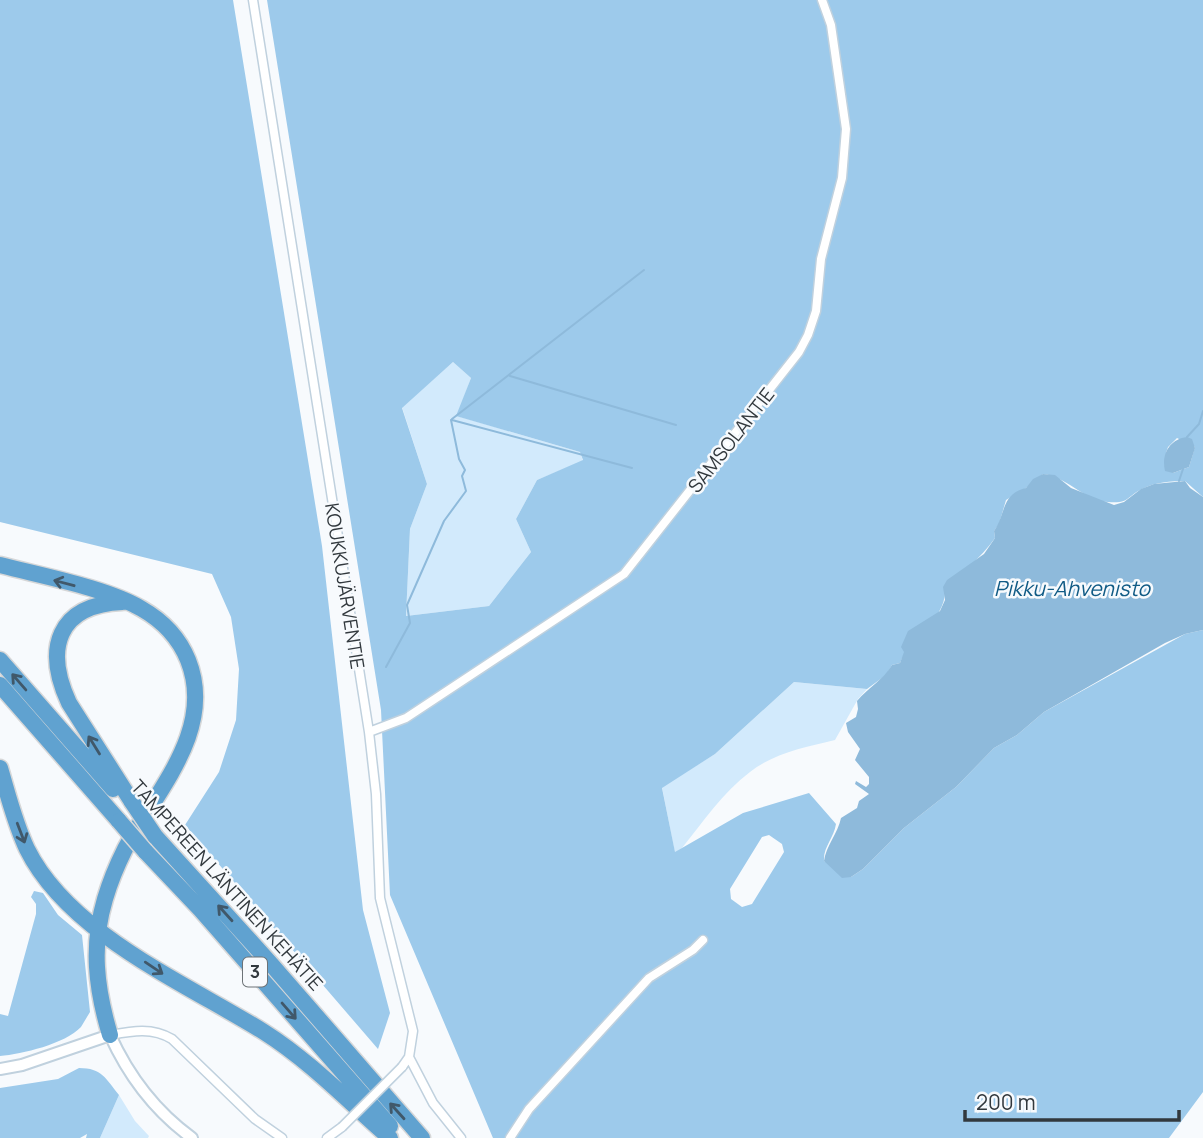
<svg xmlns="http://www.w3.org/2000/svg" width="1203" height="1138" font-family="Manrope,sans-serif">
  <style>
    .green { fill: #d2eafc }
    .forest { fill: #9dcaeb; fill-rule: evenodd }
    .water { fill: #8ebadb }
    .lines { fill: none; stroke-linecap: round; stroke-linejoin: round }
    .stream { stroke: #8ebadb; stroke-width: 2 }
    .minor-casing { stroke: #c0d1de; stroke-width: 11 }
    .tertiary-casing { stroke: #c0d1de; stroke-width: 14 }
    .motorway-casing { stroke: #d6d7d8; stroke-width: 19 }
    .minor { stroke: #fff; stroke-width: 8 }
    .tertiary { stroke: #fff; stroke-width: 10 }
    .motorway { stroke: #60a2d0; stroke-width: 16 }
    .minor-bridge-casing { stroke: #c0d1de; stroke-width: 11; stroke-linecap: butt }
    .motorway-bridge-casing { stroke: #d6d7d8; stroke-width: 19; stroke-linecap: butt }
    .minor-bridge { stroke: #fff; stroke-width: 8 }
    .motorway-bridge { stroke: #60a2d0; stroke-width: 16 }
    .oneway { stroke: #40586a }
    .labels { text-anchor: middle; stroke-width: 5; stroke-linejoin: round; paint-order: stroke }
    .shield { fill: #f7fafd; stroke: #6d7377; stroke-width: 2 }
    .shield-label { font-size: 18px; font-weight: bold; fill: #32393e }
    .street-label { font-size: 19px; fill: #32393e; stroke: #f7fafd }
    .water-label { font-size: 21px; font-style: italic; fill: #115b85; stroke: #f7fafd }
  </style>
  <rect width="100%" height="100%" fill="#f7fafd"/>
  <!-- green -->
  <path class="green" d="M453,362L471,378L457,416L580,452L583,461L537,480L516,519L531,552L489,606L406,616L410,529L427,484L402,407Z
    M794,682L867,689L858,699L835,740C806,747 774,753 750,772C723,792 703,822 682,848L675,853L662,787L715,754Z
    M119,1095L135,1121L149,1136L148,1138H100Z"/>
  <!-- forest -->
  <path class="forest" d="M0,0H233L322,546L363,910L390,1013L378,1049L185,825L219,772L236,720L239,669L231,617L212,574L0,522Z
    M267,0H1203V497L1185,481C1171,481 1155,482 1142,489C1126,497 1129,504 1108,502C1083,500 1066,476 1043,474L1026,488L1006,500L999,524L994,531L995,538C981,558 961,573 945,591C945,621 910,637 900,663L892,665L886,675L867,689L794,682L715,754L662,788L675,852L743,813L809,793L836,824C834,838 823,847 824,861L851,877L863,869L904,828L956,787L994,748L1017,735L1044,712L1185,634L1203,630V1092L1169,1138H493L390,895L381,710ZM453,362L471,378L456,416L580,452L583,460L537,480L516,519L531,552L489,606L406,616L410,529L427,484L402,408ZM1177,438L1195,447L1189,467L1173,473L1166,453L1168,447ZM769,835L782,844L784,852L752,904L742,907L731,899L730,889L762,837Z
    M34,891L43,893L58,915L82,935L90,1012C87,1017 84,1022 81,1027C65,1044 22,1054 0,1056V1014L8,1016L36,914V904L31,897Z
    M79,1068C102,1068 106,1079 119,1095L100,1138H86L87,1134L80,1138H0V1088L58,1079Z"/>
  <!-- water -->
  <path class="water" d="M1187,437L1192,439L1195,448L1189,467L1173,473L1165,471C1161,454 1170,439 1187,437Z
    M1043,474L1055,475L1071,488L1114,505L1124,502L1141,489L1154,484L1185,481L1190,488L1203,497V630L1185,634L1165,643L1044,712L1017,735L994,748L956,787L904,828L863,869L851,877L842,878L824,861C826,846 838,833 841,818L857,808L859,801L869,794L855,784L856,781L866,787L869,784V777L855,760L860,749L848,732L846,723L856,717L858,709L857,701C868,688 883,680 892,665L900,663L904,652L901,647L908,631L940,611L945,600L943,587L947,580L984,554L995,538L994,531C1006,514 1001,494 1026,488L1033,479Z"/>
  <g class="lines">
    <!-- stream -->
    <path class="stream" d="M510,376L676,425
      M452,419L644,270
      M452,420L632,468
      M1187,437L1199,424L1203,411
      M1179,481L1183,469
      M386,667L410,623L407,605L444,521L466,491L462,476L465,470L459,459L451,420"/>
    <!-- minor casing -->
    <g class="minor-casing">
      <path id="minor" d="M253,0L369,732L376,794L380,898L413,1031L409,1057L402,1067
        M369,732L406,718L624,574L799,352L808,335L816,311L821,259L842,178L846,129L831,25L822,0
        M110,1035C132,1031 152,1027 172,1039L255,1119L282,1138
        M409,1057L433,1103L461,1138
        M327,1138L342,1127
        M510,1138L529,1109L649,978L693,950L703,940"/>
    </g>
    <!-- tertiary casing -->
    <g class="tertiary-casing">
      <path id="tertiary" d="M0,1069L22,1065L110,1035C129,1077 155,1111 192,1138"/>
    </g>
    <!-- motorway casing -->
    <g class="motorway-casing">
      <path id="motorway" d="M0,565C42,576 107,588 142,609C163,621 179,638 188,660C216,730 156,791 125,849C117,865 110,882 105,899C91,946 96,988 110,1035
        M122,602C57,605 44,649 69,703L132,802
        M0,660L113,789
        M0,685L119,821
        M0,768C8,795 15,824 27,849C69,934 187,984 264,1032C310,1061 349,1102 390,1138
        M155,836L271,964L422,1138
        M145,851L200,909L390,1126"/>
    </g>
    <!-- minor -->
    <use href="#minor" class="minor"/>
    <!-- tertiary -->
    <use href="#tertiary" class="tertiary"/>
    <!-- motorway -->
    <use href="#motorway" class="motorway"/>
    <!-- minor-bridge casing -->
    <g class="minor-bridge-casing">
      <path id="minor-bridge" d="M342,1127L402,1067"/>
    </g>
    <!-- motorway-bridge casing -->
    <g class="motorway-bridge-casing">
      <path id="motorway-bridge" d="M132,802L155,836
        M119,821L145,851"/>
    </g>
    <!-- minor-bridge -->
    <use href="#minor-bridge" class="minor-bridge"/>
    <!-- motorway-bridge -->
    <use href="#motorway-bridge" class="motorway-bridge"/>
  </g>
  <!-- one-way arrows -->
  <defs><path id="oneway-shaft" d="M-6 0H5M1.5-3L5.5 0L1.5 3" fill="none" stroke-width="1.6" stroke-linecap="round" stroke-linejoin="round" transform="scale(1.75)"/></defs>
  <g class="oneway">
    <use href="#oneway-shaft" transform="translate(64 583) rotate(-165)"/>
    <use href="#oneway-shaft" transform="translate(19 682) rotate(-131)"/>
    <use href="#oneway-shaft" transform="translate(94 745) rotate(-122)"/>
    <use href="#oneway-shaft" transform="translate(21 833) rotate(69)"/>
    <use href="#oneway-shaft" transform="translate(225 913) rotate(-132)"/>
    <use href="#oneway-shaft" transform="translate(154 968) rotate(34)"/>
    <use href="#oneway-shaft" transform="translate(289 1011) rotate(49)"/>
    <use href="#oneway-shaft" transform="translate(397 1111) rotate(-132)"/>
  </g>
  <g class="labels">
    <!-- shield labels -->
    <rect class="shield" x="243" y="957.5" width="24" height="29" rx="5"/>
    <g class="shield-label">
      <text x="255" y="978">3</text>
    </g>
    <!-- street labels -->
    <g class="street-label">
      <text transform="translate(731 440) rotate(-52)" y="7">SAMSOLANTIE</text>
      <text transform="translate(345 586) rotate(81)" y="7">KOUKKUJÄRVENTIE</text>
      <text transform="translate(227 885) rotate(48)" y="7">TAMPEREEN LÄNTINEN KEHÄTIE</text>
    </g>
    <!-- water labels -->
    <g class="water-label">
      <text x="1072" y="596">Pikku-Ahvenisto</text>
    </g>
  </g>
  <!-- scale -->
  <path d="M965 1110v10h214v-10" fill="none" stroke="#32393e" stroke-width="3.5"/>
  <text x="976" y="1110" font-size="21" fill="#32393e" stroke="#f7fafd" stroke-width="5" paint-order="stroke">200 m</text>
</svg>
